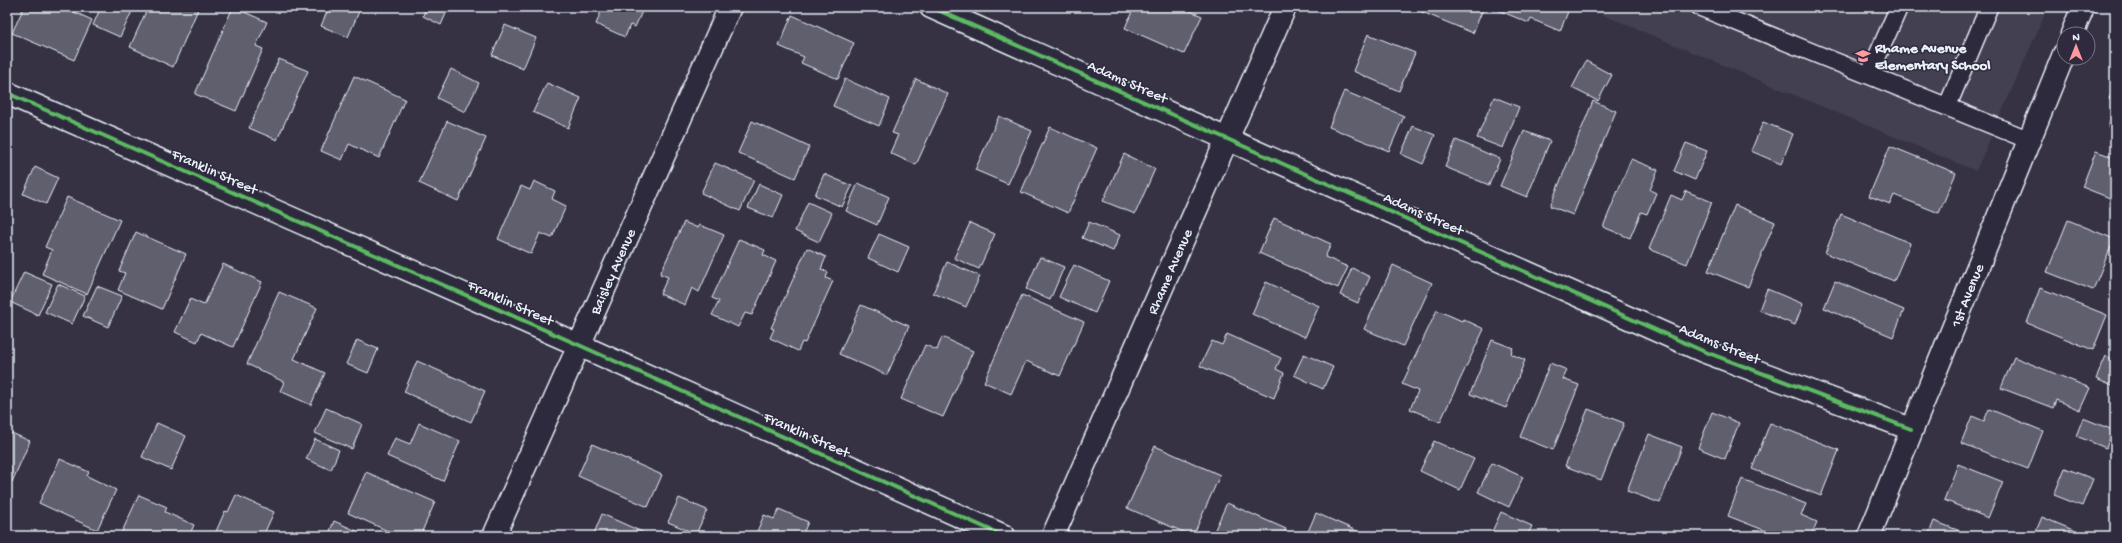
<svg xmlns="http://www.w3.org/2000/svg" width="2122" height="543" font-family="'Gochi Hand',sans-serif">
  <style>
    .built { fill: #433f51 }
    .building { fill: #605e6e; stroke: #e8f1f8 }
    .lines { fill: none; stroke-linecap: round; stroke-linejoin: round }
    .service-casing { stroke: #e8f1f8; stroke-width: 20 }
    .minor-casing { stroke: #e8f1f8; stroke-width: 25 }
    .service { stroke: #2f2a3d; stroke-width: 17 }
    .minor { stroke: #2f2a3d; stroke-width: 22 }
    .cycleway-casing { stroke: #2f2a3d; stroke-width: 6 }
    .cycleway { stroke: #5cba63; stroke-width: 4 }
    .labels { text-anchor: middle; stroke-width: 3; stroke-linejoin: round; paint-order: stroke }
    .poi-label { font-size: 15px; font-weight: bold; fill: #e8f1f8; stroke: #2f2a3d; text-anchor: start }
    .street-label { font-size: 15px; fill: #e8f1f8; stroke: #2f2a3d }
  </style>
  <rect width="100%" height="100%" fill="#363244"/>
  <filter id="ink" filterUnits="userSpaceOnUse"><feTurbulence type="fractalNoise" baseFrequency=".025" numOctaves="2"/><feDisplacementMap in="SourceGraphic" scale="8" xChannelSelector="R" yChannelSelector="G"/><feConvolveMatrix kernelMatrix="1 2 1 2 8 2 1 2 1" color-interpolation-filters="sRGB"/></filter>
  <g filter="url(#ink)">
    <!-- built -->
    <path class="built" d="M1584,7H2048L1976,171Z"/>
    <!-- building -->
    <path class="building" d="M24,7H63L92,20L74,60L12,33Z
      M101,7H134L120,37L93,25Z
      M148,7H199L173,67L130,47Z
      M233,7L267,22L256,46L263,49L236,111L195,94Z
      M329,7H361L348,37L321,26Z
      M426,7H449L441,25L423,16Z
      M598,7H644L635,27L630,25L625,37L596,24L601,12L596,11Z
      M1134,7H1181L1202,16L1184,54L1125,28Z
      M1410,7H1478L1483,9L1473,33Z
      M1499,7H1570L1560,31L1531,19L1529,23L1498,10Z
      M792,15L854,43L838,79L801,63L804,57L779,46Z
      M505,25L536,38L523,69L492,55Z
      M1368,34L1415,53L1399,91L1353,71Z
      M279,59L308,71L277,140L249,128Z
      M1586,61L1612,75L1598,101L1572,88Z
      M451,69L479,83L465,112L437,98Z
      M354,76L405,99L379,158L349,144L342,160L321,151Z
      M845,79L890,99L879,126L833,106Z
      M916,79L948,94L916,165L890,153L898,135L892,133Z
      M547,83L581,98L568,128L533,112Z
      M2115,84V101L2109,99Z
      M1344,91L1404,116L1389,151L1329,127Z
      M1494,97L1519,107L1503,148L1477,138Z
      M1593,101L1616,111L1573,215L1550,206Z
      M2115,109V129L2108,127Z
      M999,116L1032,131L1008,184L975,170Z
      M447,121L486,138L458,201L419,183Z
      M752,121L809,147L795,178L738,153Z
      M1763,122L1793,134L1781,164L1751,151Z
      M1413,126L1435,135L1423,164L1401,154Z
      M1050,127L1097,148L1068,213L1021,192Z
      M1524,131L1550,141L1527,197L1500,186Z
      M1456,140L1500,159L1489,185L1445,167Z
      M1686,143L1707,151L1695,180L1674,171Z
      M1890,146L1956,173L1939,213L1894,195L1890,204L1869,196Z
      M2096,151L2115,158V200L2082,187Z
      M1124,154L1155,169L1135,214L1103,201Z
      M1631,159L1658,170L1650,190L1656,193L1647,214L1641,212L1630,238L1603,227Z
      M715,163L754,180L740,211L701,193Z
      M35,167L58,178L46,204L23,194Z
      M824,174L852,186L842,207L815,195Z
      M534,181L555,191L552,199L566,206L552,238L540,233L531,254L498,239L521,186L530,190Z
      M858,183L889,197L877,225L846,211Z
      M759,184L783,195L773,218L748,208Z
      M1686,191L1712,202L1687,264L1649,249L1671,195L1682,200Z
      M67,197L120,220L87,294L42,274L52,250L45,247Z
      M808,202L832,213L819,242L795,231Z
      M1735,205L1775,222L1748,287L1708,271Z
      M1841,214L1910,243L1894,281L1825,253Z
      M1274,218L1331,244L1325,257L1348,267L1338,288L1259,253Z
      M2068,220L2114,239L2093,290L2047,272Z
      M684,222L698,228L700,225L724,235L699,292L692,288L685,305L660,294L668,277L660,274Z
      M1089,222L1120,235L1113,251L1082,238Z
      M970,223L995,234L979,269L954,258Z
      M136,232L186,254L162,309L118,290L125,273L119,271Z
      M879,234L909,247L898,272L868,258Z
      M739,239L765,250L763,255L776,261L752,315L745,313L738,327L712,315L719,301L712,298Z
      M807,248L826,257L821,269L828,272L826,278L833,281L805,343L802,342L798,351L770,338L774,329L771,328Z
      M1040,257L1064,267L1050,300L1026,289Z
      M947,262L980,276L966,307L933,293Z
      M223,264L262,282L233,347L201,333L197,342L175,332L190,299L204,305Z
      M1074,265L1109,281L1095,313L1059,297Z
      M1393,265L1432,283L1403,346L1364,329Z
      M1352,268L1370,277L1358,303L1340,295Z
      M24,272L52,284L38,315L10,302Z
      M1835,281L1904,310L1893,337L1824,308Z
      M1266,282L1319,306L1305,337L1252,314Z
      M58,284L85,296L72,324L45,312Z
      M97,286L122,296L108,327L83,316Z
      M2040,288L2107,315L2093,350L2027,323Z
      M1767,289L1803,304L1795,325L1759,310Z
      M279,292L317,308L294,359L325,373L311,405L280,391L284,382L247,364Z
      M1022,295L1084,322L1060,376L1026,361L1011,394L984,382Z
      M861,305L909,326L887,375L839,354Z
      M1437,310L1462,321L1463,319L1484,329L1440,422L1410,409L1418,391L1402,384Z
      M1227,334L1281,358L1276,369L1284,373L1274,398L1200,366L1212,341L1222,345Z
      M942,337L973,351L943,417L901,399L925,345L937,350Z
      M357,340L378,349L368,373L346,364Z
      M1492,340L1513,348L1511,354L1525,360L1506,408L1470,394Z
      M1304,354L1333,367L1323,389L1294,375Z
      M2106,356L2115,360V387L2096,379Z
      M2014,357L2090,388L2080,410L2056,400L2053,408L2001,388Z
      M417,361L485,391L471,422L404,392Z
      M1550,363L1567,370L1563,379L1579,385L1553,450L1520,437Z
      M326,408L362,424L352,449L315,433Z
      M1588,409L1624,423L1601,480L1565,466Z
      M1989,409L2043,431L2028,469L1961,443L1972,416L1984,421Z
      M1712,412L1739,423L1725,459L1698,448Z
      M2083,418L2113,430L2106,448L2076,436Z
      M157,423L186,436L171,470L142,457Z
      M419,423L460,441L443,481L387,456L395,438L410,444Z
      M1770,423L1839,450L1821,496L1752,469Z
      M7,431L30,441L12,482L7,480Z
      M1649,434L1682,447L1660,503L1627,491Z
      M315,439L339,450L331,470L306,459Z
      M1434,441L1474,459L1460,490L1420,471Z
      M592,444L662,475L648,507L578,476Z
      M1155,446L1220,475L1193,536L1127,508Z
      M60,459L89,472L87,476L116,490L97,530L39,503Z
      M1492,463L1523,477L1509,507L1478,492Z
      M1958,464L2003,482L1988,518L1944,500Z
      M2065,468L2093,479L2082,506L2054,495Z
      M366,472L435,502L420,536H399L348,513Z
      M1742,479L1806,504L1801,515L1817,522L1811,536H1779L1728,516Z
      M139,495L167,507L165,512L194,525L189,536H120Z
      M236,495L274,512L263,536H214L225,511L228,512Z
      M679,498L707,510L696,534L668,522Z
      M1227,503L1286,529L1283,536H1212Z
      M779,509L808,522L802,536H755L764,515L774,519Z
      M1501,512L1532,526L1527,536H1490Z
      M1316,513L1357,531L1355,536H1306Z
      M602,514L651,536H593Z
      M2042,517L2073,530L2070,536H2034Z
      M334,521L368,536H328Z
      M1934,521L1973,536H1928Z
      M1730,530L1746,536H1728Z"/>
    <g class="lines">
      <!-- service casing -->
      <g class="service-casing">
        <path id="service" d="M1700,7L2029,140
          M1869,75L1899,7
          M1947,107L1989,7"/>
      </g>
      <!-- minor casing -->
      <g class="minor-casing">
        <g id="minor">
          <path d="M931,7L1703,351L1911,429"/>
          <path d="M2072,34L2083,7"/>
          <path d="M7,93L579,345L1004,536"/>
          <path id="s1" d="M494,536L730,7"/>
          <path id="s2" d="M1053,536L1285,7"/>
          <path id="s3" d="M1869,536L2064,54"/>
        </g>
      </g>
      <!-- service -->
      <use href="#service" class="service"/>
      <!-- minor -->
      <use href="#minor" class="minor"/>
      <!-- cycleway casing -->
      <g class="cycleway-casing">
        <path id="cycleway" d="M931,7L1703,351L1911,429
          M7,93L579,345L1004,536"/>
      </g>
      <!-- cycleway -->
      <use href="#cycleway" class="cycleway"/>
    </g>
  </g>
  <!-- icons -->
  <defs>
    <g id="school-bare" transform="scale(1.2)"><path d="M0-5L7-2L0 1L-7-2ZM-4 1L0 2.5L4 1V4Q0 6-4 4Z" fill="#ff9aa2" stroke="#2f2a3d" stroke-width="2.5" paint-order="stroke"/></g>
  </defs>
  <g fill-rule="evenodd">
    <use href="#school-bare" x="1863" y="56"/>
  </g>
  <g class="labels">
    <!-- poi labels -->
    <g class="poi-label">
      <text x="1875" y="52">Rhame Avenue<tspan x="1875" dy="17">Elementary School</tspan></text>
    </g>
    <!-- street labels -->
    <g class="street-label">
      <text transform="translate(1128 81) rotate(24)" y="5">Adams Street</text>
      <text transform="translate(215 171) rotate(24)" y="5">Franklin Street</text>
      <text transform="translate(1424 213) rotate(24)" y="5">Adams Street</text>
      <text dy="5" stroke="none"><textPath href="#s1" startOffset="290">Baisley Avenue</textPath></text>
      <text dy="5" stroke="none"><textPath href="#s2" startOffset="289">Rhame Avenue</textPath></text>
      <text dy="5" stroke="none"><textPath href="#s3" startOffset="260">1st Avenue</textPath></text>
      <text transform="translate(511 302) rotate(24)" y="5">Franklin Street</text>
      <text transform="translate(1720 343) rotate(22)" y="5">Adams Street</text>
      <text transform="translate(807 434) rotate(24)" y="5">Franklin Street</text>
    </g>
  </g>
  <!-- margin -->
  <rect width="2122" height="543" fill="none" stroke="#2f2a3d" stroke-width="24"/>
  <rect x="12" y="12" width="2098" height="519" fill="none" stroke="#e8f1f8" stroke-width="1.5" filter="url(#ink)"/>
  <!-- north arrow -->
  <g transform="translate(2076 46)"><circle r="19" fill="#2f2a3d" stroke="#797a88"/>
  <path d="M0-3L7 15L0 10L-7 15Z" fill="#ff9aa2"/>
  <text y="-6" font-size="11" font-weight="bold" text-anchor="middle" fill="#e8f1f8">N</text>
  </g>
</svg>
